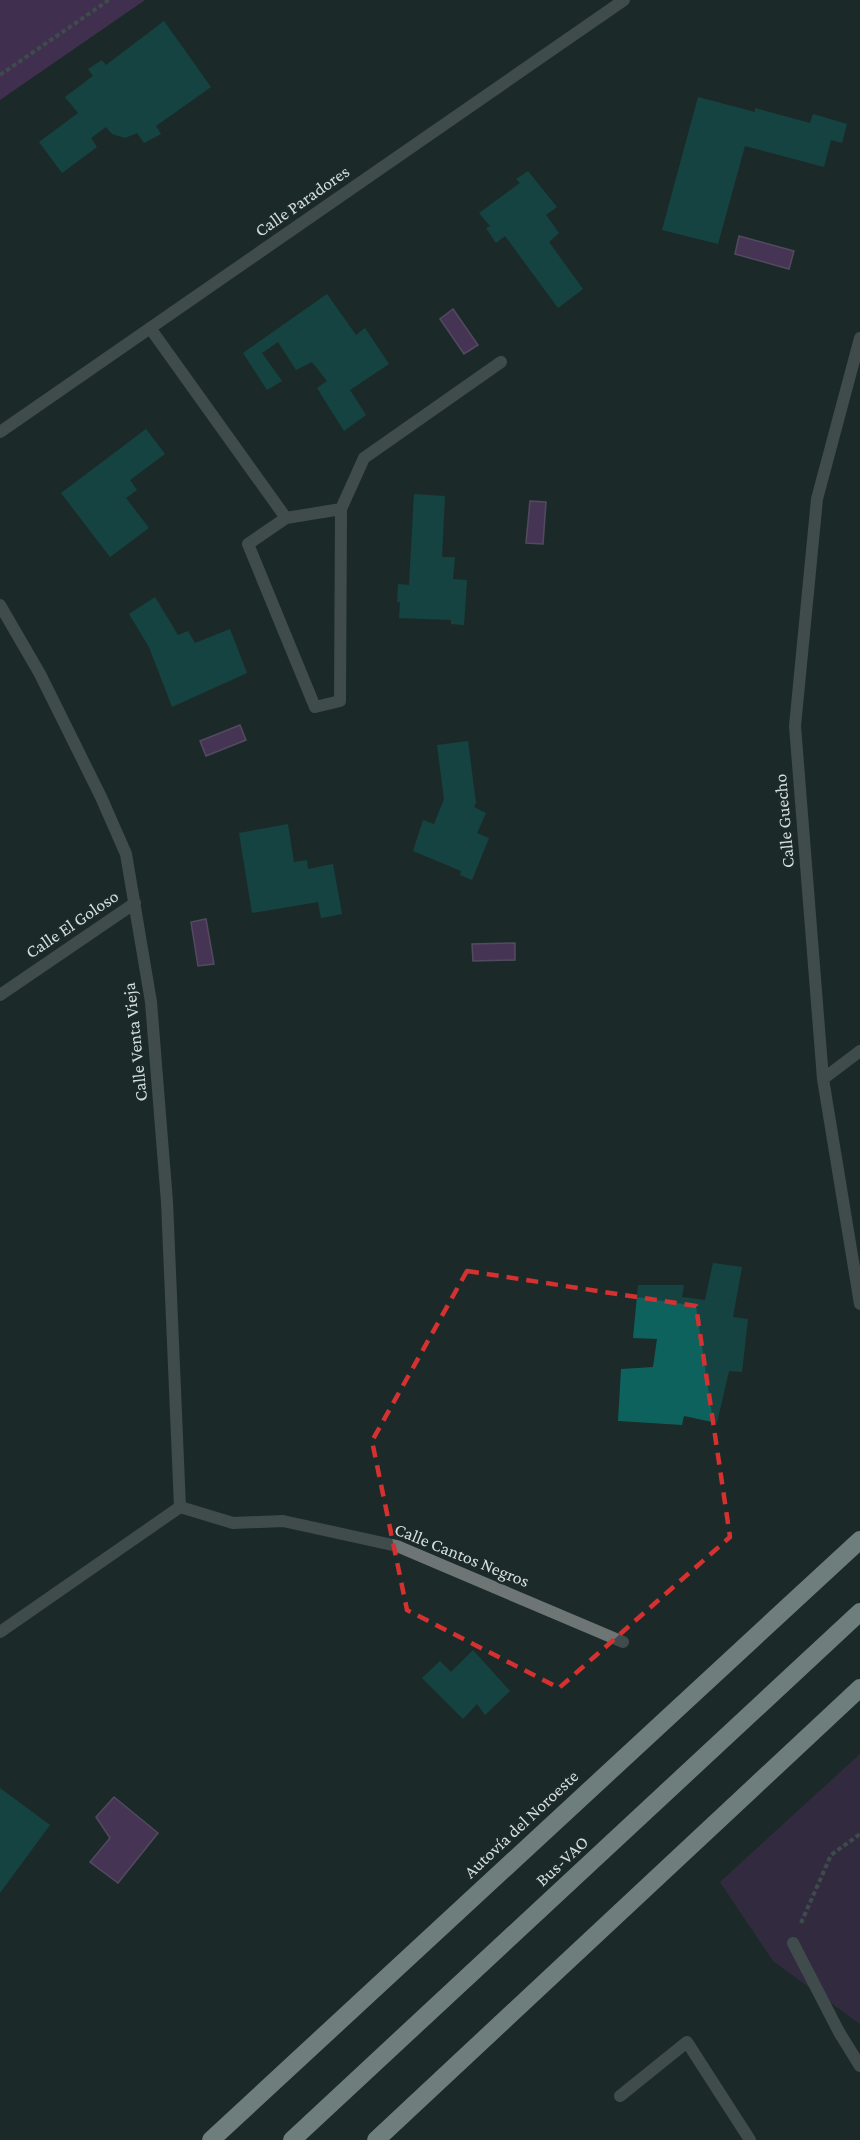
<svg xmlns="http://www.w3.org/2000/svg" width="860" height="2140" font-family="'Crimson Pro',serif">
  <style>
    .green { fill: #4f2c58 }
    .forest { fill: #6d367b }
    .water { fill: #794287; stroke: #9571a1; stroke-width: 1.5 }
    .building { fill: #0e625d }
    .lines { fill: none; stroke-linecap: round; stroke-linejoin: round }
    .path { stroke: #687473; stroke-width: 4; stroke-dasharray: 4.5 3; stroke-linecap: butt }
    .street { stroke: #6e7575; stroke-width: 12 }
    .highway { stroke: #d3e5e3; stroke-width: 18 }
    .marked { fill: none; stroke: #d63131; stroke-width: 4.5; stroke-dasharray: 12 8; stroke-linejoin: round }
    .labels { text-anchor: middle; stroke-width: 5; stroke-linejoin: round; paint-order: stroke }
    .street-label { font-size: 18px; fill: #d5dedd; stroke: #1c2a29 }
  </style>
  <rect width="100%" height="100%" fill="#1c2a29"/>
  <!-- green -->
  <path class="green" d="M860,1754V2024L773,1961L720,1882Z"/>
  <!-- forest -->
  <path class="forest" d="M0,0H145L0,100Z"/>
  <!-- water -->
  <path class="water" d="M739,236L794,251L789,269L735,254Z
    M453,309L478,345L464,354L440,319Z
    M530,501L546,502L543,544L526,543Z
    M240,725L246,740L206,756L200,741Z
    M206,919L214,964L198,966L191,922Z
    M515,943V960L473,961L472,944Z
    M114,1797L158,1833L118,1883L90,1862L110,1838L96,1817Z"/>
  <!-- building -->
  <path class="building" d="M164,21L211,87L156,126L161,134L144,143L137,133L125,138L112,134L106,127L91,138L97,147L62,173L39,142L78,113L65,97L93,76L88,69L102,60L106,65Z
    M698,97L755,112V108L810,123L813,114L847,124L842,143L831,140L824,167L745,146L718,244L662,230Z
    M528,171L557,207L546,215L559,233L549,242L583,289L558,308L505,236L496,243L486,228L490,226L479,213L520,183L516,179Z
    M327,294L356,335L365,328L389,364L350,390L366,415L344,431L317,388L327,381L312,362L296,370L278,342L262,353L282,381L267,390L243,353Z
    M146,429L165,454L130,480L137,490L126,498L149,528L110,557L61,493Z
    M414,494L445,496L442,557H455L453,579L467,580L464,625L451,624V620L399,618L400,602H397L398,584L409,585Z
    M155,597L178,635L188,631L195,643L230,629L247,673L172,707L149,647L129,614Z
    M468,741L476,803L474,807L486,813L477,833L489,838L472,880L460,875L461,871L413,851L423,820L434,824L444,799L437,745Z
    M288,824L294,862L307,860L308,869L333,864L342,914L321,918L318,902L252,913L239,833Z
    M713,1263L742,1267L733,1317L748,1319L742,1372L729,1371L717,1423L684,1416L682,1425L618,1421L621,1369L653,1367L657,1339L633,1338L638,1285H684L682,1297L705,1300Z
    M473,1650L510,1691L485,1715L477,1704L463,1719L422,1678L440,1661L451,1672Z
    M0,1788L50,1825L0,1893Z"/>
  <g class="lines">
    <!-- path -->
    <path class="path" d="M0,75L109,0
      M801,1923L831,1855L860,1834"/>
    <!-- street -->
    <path class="street" d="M150,328L286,518L248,544L315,707L340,701L341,509L286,518
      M860,338L817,499L795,726L823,1079L860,1304
      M0,432L624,0
      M341,509L364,458L501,362
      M0,605L40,674L101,797L126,854L151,1002L167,1202L180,1507
      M0,995L135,903
      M823,1079L860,1051
      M0,1632L180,1507L233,1523L283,1521L397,1546L623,1642
      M793,1943L839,2032L860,2066
      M620,2096L687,2042L750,2140"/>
    <!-- highway -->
    <path class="highway" d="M211,2140L860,1540
      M292,2140L860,1612
      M376,2140L860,1688"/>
  </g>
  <!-- marked area -->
  <path d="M0 0H860V2140H0ZM467,1271L696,1306L730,1537L559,1688L407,1610L372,1441Z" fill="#1c2a29" fill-opacity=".55" fill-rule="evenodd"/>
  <path class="marked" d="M467,1271L696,1306L730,1537L559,1688L407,1610L372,1441Z"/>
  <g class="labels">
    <!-- street labels -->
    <g class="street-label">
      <text transform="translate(302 201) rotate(-35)" y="6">Calle Paradores</text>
      <text transform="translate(784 821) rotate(-95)" y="6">Calle Guecho</text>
      <text transform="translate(72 924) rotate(-34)" y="6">Calle El Goloso</text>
      <text transform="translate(135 1042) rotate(-96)" y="6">Calle Venta Vieja</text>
      <text transform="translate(462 1555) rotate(22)" y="6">Calle Cantos Negros</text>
      <text transform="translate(521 1824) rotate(-43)" y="6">Autovía del Noroeste</text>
      <text transform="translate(562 1861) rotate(-43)" y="6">Bus-VAO</text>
    </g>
  </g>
</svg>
